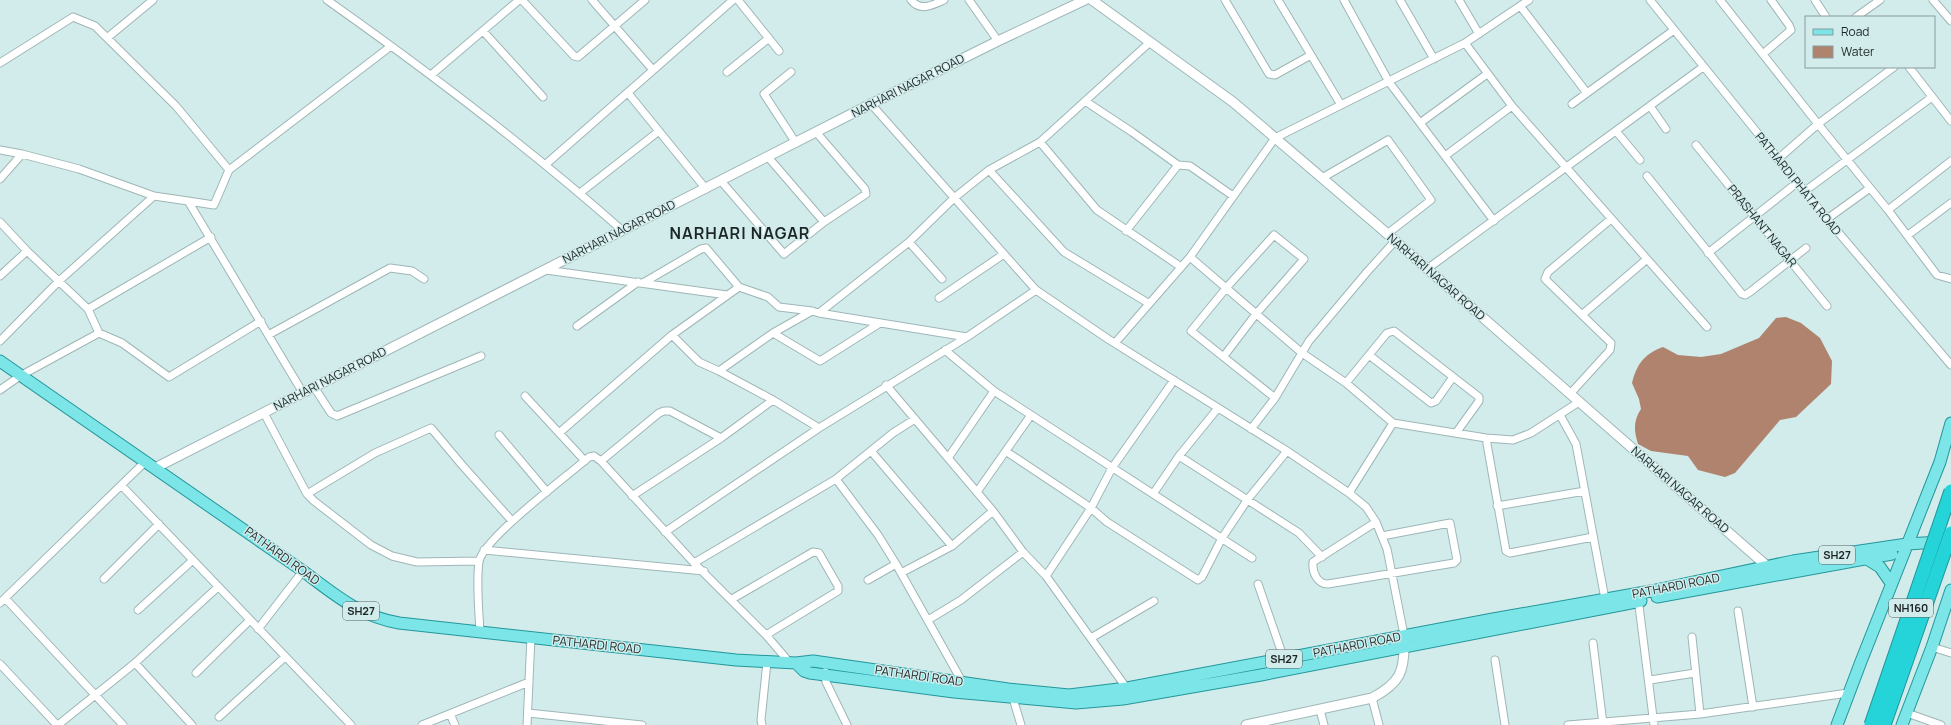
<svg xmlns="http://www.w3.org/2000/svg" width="1951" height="725" font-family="Manrope,sans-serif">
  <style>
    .water { fill: #af836d }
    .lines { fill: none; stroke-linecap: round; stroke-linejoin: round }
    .minor-casing { stroke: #9fb6b7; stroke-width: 9 }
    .tertiary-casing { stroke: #9fb6b7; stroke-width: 11 }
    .primary-casing { stroke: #22979a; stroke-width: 13 }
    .minor { stroke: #fff; stroke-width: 7 }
    .tertiary { stroke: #fff; stroke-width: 9 }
    .primary { stroke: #7ce5e8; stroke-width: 11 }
    .motorway-bridge-casing { stroke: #22979a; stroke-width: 15; stroke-linecap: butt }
    .motorway-bridge { stroke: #24d4d9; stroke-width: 13 }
    .labels { text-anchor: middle; stroke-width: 3; stroke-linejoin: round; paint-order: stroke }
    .shield { fill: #d2ebeb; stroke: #536161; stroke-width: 1 }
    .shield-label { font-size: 11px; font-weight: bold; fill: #1d2626 }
    .street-label { font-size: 12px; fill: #1d2626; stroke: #d2ebeb }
    .district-label { font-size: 16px; font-weight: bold; letter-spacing: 1px; fill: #1d2626; stroke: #d2ebeb }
  </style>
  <rect width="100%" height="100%" fill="#d2ebeb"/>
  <!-- water -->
  <path class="water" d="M1786,317L1801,323L1820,338L1832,361L1831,384L1796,417L1780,420L1735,473L1725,477L1698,470L1688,456L1651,451L1638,444C1634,431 1633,421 1641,409L1639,399L1632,383C1637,364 1644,354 1663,347L1678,355L1701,357L1721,354L1759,338L1776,318Z"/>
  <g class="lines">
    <!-- minor casing -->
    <g class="minor-casing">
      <path id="minor" d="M327,0C429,72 529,148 623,231
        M522,0L574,56L578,57L645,0
        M592,0L653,70
        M738,0L779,51
        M911,0C920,12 933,5 944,0
        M969,0L998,41
        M1225,0L1269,74L1275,75L1311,55
        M1278,0L1341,105
        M1344,0L1389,82L1494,221
        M1400,0L1434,59
        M1459,0L1479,34
        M1650,0L1827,219L1951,365
        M1720,0L1818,124L1888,210L1937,275L1951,279
        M1815,0L1826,17
        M1933,0L1951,21
        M1521,7L1587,93L1674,30
        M1856,17L1880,0
        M483,31L543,97
        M107,38L153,0
        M1465,43L1512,106L1707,327
        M1763,54L1791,30L1789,25L1771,0
        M0,63L73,17L95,26L176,106L229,170
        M1909,67L1951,121
        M727,72L769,38
        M791,72L764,94L796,143
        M431,75L519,0
        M628,93L706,189
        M1085,101L1132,132L1178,165L1126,231
        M871,104L1036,290L1108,339L1287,451L1349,493L1366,507L1376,522L1387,549L1404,635
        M1572,104L1587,93
        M1650,106L1666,129
        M1420,123L1487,74
        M1616,131L1640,160
        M1040,142L1097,210L1181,267
        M1696,145L1827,306
        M0,150L22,154L0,179
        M22,154L79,169L154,196
        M1445,156L1512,106
        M768,157L824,222
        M1778,159L1818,124L1894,67
        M545,165L733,0
        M1178,165L1190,166L1233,196
        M989,170L1064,252L1148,303
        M1647,176L1742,294L1745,295L1750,292L1806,248
        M1322,178L1388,140L1431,200L1387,234
        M721,181L784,254L824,222L866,194L865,189L816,132
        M1805,191L1932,97
        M580,193L659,131
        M1888,210L1951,161
        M1827,219L1870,188
        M0,222L27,251L88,309L99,333L122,343L169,377L261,321
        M1908,235L1951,203
        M909,242L942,279
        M1708,253L1798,182
        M1190,257L1302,353L1346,383L1393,423L1486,438L1513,440L1531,433L1579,402
        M1427,269L1703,67
        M546,270L727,295
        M0,276L27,251
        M643,283L701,249L706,248L739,287L768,297L779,307L812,311
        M939,298L1004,254
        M88,309L211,237
        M819,313L967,337
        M1583,314L1647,259
        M577,326L638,282
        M773,333L820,361L880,323
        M270,334L390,268L412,271L424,279
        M672,335L699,362L719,371L773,400L819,428
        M0,341L59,281L154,196L188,201
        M1115,343L1190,257L1275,138L1465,43L1529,0
        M945,350L994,391L1252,558
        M1369,355L1431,403L1436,401L1453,377
        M1224,356L1256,314L1304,259L1274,235L1227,287L1191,331L1275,398
        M719,371L773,333L812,311L819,313L909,242L954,198L989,170L1040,142L1149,43
        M1346,383L1387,333L1394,331L1479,397V401L1456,433
        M886,385L993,511L1023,552L1046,576L1128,690
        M314,387L331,413L337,416L481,356
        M0,390L20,376L99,333
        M303,393L188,201L214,205L229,170L391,46
        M1570,394L1610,350L1611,343L1545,279L1548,272L1611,219
        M525,396L585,461
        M264,413L307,494L314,501L371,545L392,556L417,562L479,561
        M1560,415L1576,444L1605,599
        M1251,429L1275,398L1309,341L1367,272L1395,241
        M559,433L672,335L739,287
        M499,435L547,492
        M1486,438L1506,551L1510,553L1593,537
        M871,451L952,546
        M1007,452L1091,508L1107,522L1198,580L1202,577L1222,538L1248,499L1287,451
        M1179,456L1299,533L1322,557
        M948,458L994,391
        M601,461L659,413L664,411H670L721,438
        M836,479L878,535L896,564L964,685
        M122,486L351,725
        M977,492L1031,415
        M1349,493L1393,423
        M307,494L375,453L431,428L462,465L512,521
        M1153,494L1179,456L1218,408
        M632,496L721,438L773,400
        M1497,506L1585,491
        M1376,522L1313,562C1312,572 1317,584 1328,584L1454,563L1457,560L1450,523L1382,536
        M665,532L819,428L967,337L1036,290
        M484,550L704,571
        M694,563L836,479L893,433L915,419
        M901,573L952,546L993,511
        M1046,576L1091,508L1112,468L1174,380
        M104,579L159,524
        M868,580L896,564
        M1258,584L1284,659
        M5,598L123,725
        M1638,598L1654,725
        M732,599L813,552L819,553L838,586V591L766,635
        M0,603L146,461
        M138,610L193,560
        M1738,611L1753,707
        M928,620L961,600L1023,552
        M258,629L303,571
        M480,633C479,611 476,583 479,562C482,539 569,475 589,457L594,456L601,461L694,563L766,635L790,663
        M1692,637L1700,714
        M1091,638L1154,601
        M1593,643L1603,724
        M1932,647L1951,653
        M1495,660L1505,725
        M135,663L192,725
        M0,664L57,725
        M825,672L826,682L847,725
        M196,673L250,620
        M1650,680L1695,673
        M1012,695L1021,725
        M1372,698L1379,725
        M1320,710L1324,725
        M528,713L642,725
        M1907,713L1941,725
        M450,714L455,725
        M219,717L285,657
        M58,725L135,663L218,587
        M422,725L529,682
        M527,725L531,637
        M762,725L761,720L767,662
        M1568,725L1700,714L1848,693"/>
    </g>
    <!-- tertiary casing -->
    <g class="tertiary-casing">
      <path id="tertiary" d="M1092,0L1233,102L1376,224L1768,567L1770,570
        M155,468L871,104L998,41L1085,0
        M1246,725L1372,698C1400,683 1405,672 1404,640"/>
    </g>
    <!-- primary casing -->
    <g class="primary-casing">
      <path id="primary" d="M0,361L303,571C335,595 359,616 399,623L736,660L796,663L813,661L1008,689L1069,695L1127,688L1493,619L1651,591L1793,561L1907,544L1940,542
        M1867,559L1880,567L1891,583
        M1657,597L1892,554
        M796,663L804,671L810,673L954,692L1076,703L1123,699L1261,675L1641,601
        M1837,725L1860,664L1940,462L1951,423
        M1902,725L1932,647L1951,590"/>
    </g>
    <!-- minor -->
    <use href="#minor" class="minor"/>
    <!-- tertiary -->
    <use href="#tertiary" class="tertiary"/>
    <!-- primary -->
    <use href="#primary" class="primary"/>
    <!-- motorway-bridge casing -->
    <g class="motorway-bridge-casing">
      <path id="motorway-bridge" d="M1871,725L1951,491
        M1884,725L1951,533"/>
    </g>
    <!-- motorway-bridge -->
    <use href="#motorway-bridge" class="motorway-bridge"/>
  </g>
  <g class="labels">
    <!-- shield labels -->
    <g class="shield">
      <rect x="1819" y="546" width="36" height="18" rx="3"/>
      <rect x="1889" y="599" width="44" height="18" rx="3"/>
      <rect x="343" y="602" width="36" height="18" rx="3"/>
      <rect x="1266" y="650" width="36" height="18" rx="3"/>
    </g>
    <g class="shield-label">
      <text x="1837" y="559">SH27</text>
      <text x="1911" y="612">NH160</text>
      <text x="361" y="615">SH27</text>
      <text x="1284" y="663">SH27</text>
    </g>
    <!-- street labels -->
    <g class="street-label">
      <text transform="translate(908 86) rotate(-27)" y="4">NARHARI NAGAR ROAD</text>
      <text transform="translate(1798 184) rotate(51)" y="4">PATHARDI PHATA ROAD</text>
      <text transform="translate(1762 226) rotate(51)" y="4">PRASHANT NAGAR</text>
      <text transform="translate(619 232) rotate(-27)" y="4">NARHARI NAGAR ROAD</text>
      <text transform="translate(1436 277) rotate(41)" y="4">NARHARI NAGAR ROAD</text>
      <text transform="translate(330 379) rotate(-27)" y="4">NARHARI NAGAR ROAD</text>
      <text transform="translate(1680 490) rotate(41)" y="4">NARHARI NAGAR ROAD</text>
      <text transform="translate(282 556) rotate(36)" y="4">PATHARDI ROAD</text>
      <text transform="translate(1676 586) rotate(-11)" y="4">PATHARDI ROAD</text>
      <text transform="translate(597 645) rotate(6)" y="4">PATHARDI ROAD</text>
      <text transform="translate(1357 645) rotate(-11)" y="4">PATHARDI ROAD</text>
      <text transform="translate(919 676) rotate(8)" y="4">PATHARDI ROAD</text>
    </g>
    <!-- district labels -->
    <g class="district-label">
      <text x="740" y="239">NARHARI NAGAR</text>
    </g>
  </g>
  <!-- legend -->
  <rect x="1805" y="16" width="130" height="52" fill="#d2ebeb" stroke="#8a9c9c"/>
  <rect x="1813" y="29" width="20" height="6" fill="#7ce5e8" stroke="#8a9c9c"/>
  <text x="1841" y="36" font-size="12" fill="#1d2626">Road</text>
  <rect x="1813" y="46" width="20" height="12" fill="#af836d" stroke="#8a9c9c"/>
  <text x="1841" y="56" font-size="12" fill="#1d2626">Water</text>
</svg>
